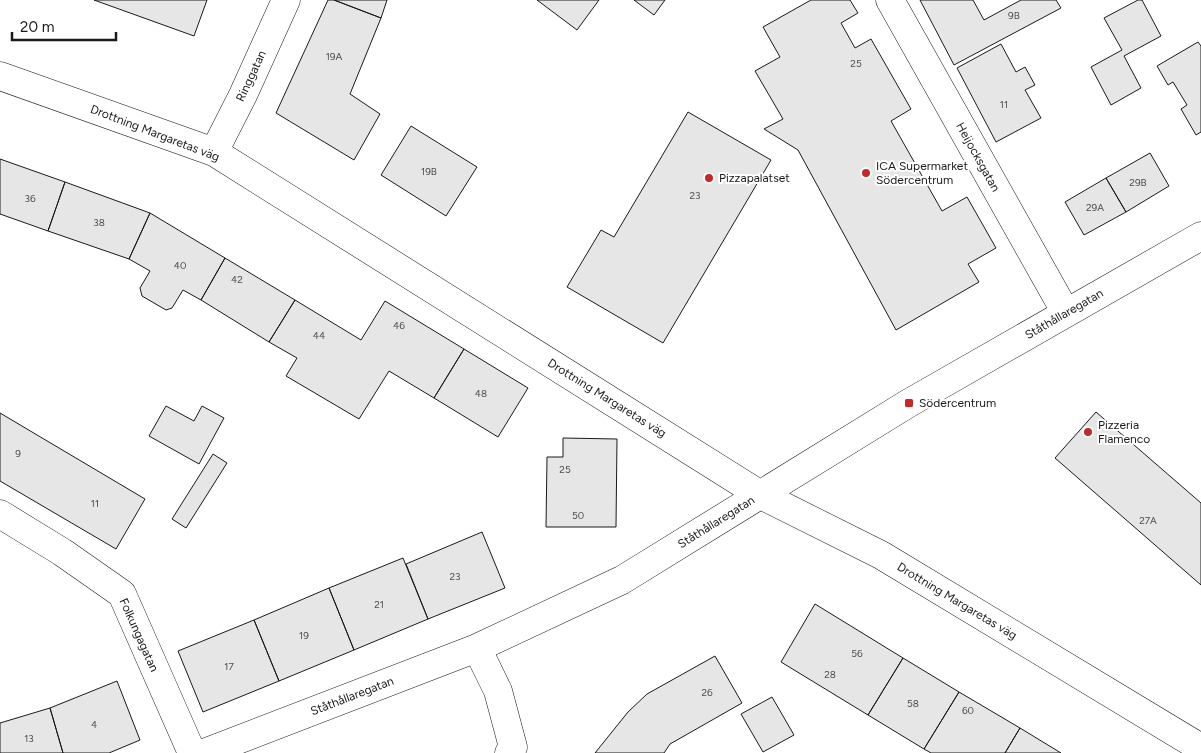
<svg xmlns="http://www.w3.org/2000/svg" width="1201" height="753" font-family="Figtree,sans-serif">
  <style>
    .building { fill: #e6e6e6; stroke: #1a1a1a }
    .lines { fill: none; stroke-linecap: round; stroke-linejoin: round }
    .street-casing { stroke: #1a1a1a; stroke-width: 29 }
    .street { stroke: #fff; stroke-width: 28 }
    .poi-dot { fill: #c62828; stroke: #fff; stroke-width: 2 }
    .labels { text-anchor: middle; stroke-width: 4; stroke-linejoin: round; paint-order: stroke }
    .number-label { font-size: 10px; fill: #4d4d4d }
    .street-label { font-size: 12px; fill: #1a1a1a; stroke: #fff }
    .poi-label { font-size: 12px; fill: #1a1a1a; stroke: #fff; text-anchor: start }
  </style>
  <rect width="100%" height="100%" fill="#fff"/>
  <!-- building -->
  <path class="building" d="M94,0H207L194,36Z
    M328,0H334L381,18L350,94L380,114L354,160L276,113Z
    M334,0H387L381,18Z
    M537,0H599L577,30Z
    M634,0H665L654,15Z
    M811,0H850L858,13L841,23L855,48L871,39L911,109L891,121L942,211L967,197L996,248L968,264L979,282L896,330L798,150L764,129L783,119L755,71L780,57L763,27Z
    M920,0H973L984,20L1021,0H1056L1061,8L954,65Z
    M1138,0H1142L1161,36L1124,56L1141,88L1111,105L1091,67L1122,50L1104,18Z
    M1198,42L1201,46V132L1196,135L1181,109L1187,105L1173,82L1168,85L1157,66Z
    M1001,44L1016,72L1025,67L1035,85L1025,90L1041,118L996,142L957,68Z
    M688,112L771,160L663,343L567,287L601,230L614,237Z
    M411,126L477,167L446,216L381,175Z
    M1150,153L1169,186L1126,212L1106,178Z
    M0,159L65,182L48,231L0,214Z
    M1106,178L1126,212L1084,235L1065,202Z
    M65,182L150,213L129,259L48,231Z
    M150,213L225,258L201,300L183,290L172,308L166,310L142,296L140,288L150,271L129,259Z
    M225,258L295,300L269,342L201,300Z
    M295,300L361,340L385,301L464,349L434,398L389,371L359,419L286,376L297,358L269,342Z
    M464,349L528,388L498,437L434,398Z
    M166,406L194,421L202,406L224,418L199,464L149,436Z
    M1096,412L1201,503V585L1055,458Z
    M0,413L145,499L116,549L0,481Z
    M563,438L617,439L616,527H546L547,457H563Z
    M213,454L227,463L186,528L172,519Z
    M482,532L505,588L428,619L406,564Z
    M403,558L428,619L354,650L329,588Z
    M329,588L354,650L279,681L254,620Z
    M815,604L903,658L868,715L781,662Z
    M254,620L279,681L203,712L178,651Z
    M715,656L742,703L670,744L664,753H595L628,712L647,694Z
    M903,658L959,692L924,749L868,715Z
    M117,681L140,740L109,753H63L50,708Z
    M959,692L1020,728L1005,753H931L924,749Z
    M772,697L794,735L763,752L741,714Z
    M50,708L63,753H0V723Z
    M1020,728L1061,753H1005Z"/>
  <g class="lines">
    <!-- street casing -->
    <g class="street-casing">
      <path id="street" d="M890,0L1066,313
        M0,76L214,152L759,494L881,555L1201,748
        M214,152L243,95L286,0
        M0,514L62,552L122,594L192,753
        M477,648L498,691L513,747L509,753
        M204,753L477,648L622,580L909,403L1201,236"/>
    </g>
    <!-- street -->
    <use href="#street" class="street"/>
  </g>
  <!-- markers -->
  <g class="poi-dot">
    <circle cx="866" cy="173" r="5"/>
    <circle cx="709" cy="178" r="5"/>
    <rect x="904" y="398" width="10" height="10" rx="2.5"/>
    <circle cx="1088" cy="432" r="5"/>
  </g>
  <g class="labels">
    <!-- number labels -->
    <g class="number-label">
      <text x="1014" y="19">9B</text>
      <text x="334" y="60">19A</text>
      <text x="856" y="67">25</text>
      <text x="1004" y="108">11</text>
      <text x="429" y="175">19B</text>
      <text x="1138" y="186">29B</text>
      <text x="695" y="199">23</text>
      <text x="30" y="202">36</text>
      <text x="1095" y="211">29A</text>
      <text x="99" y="226">38</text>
      <text x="180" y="269">40</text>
      <text x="237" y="283">42</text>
      <text x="399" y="329">46</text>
      <text x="319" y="339">44</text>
      <text x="481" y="397">48</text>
      <text x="18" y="457">9</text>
      <text x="565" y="473">25</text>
      <text x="95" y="507">11</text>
      <text x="578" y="519">50</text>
      <text x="1148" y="524">27A</text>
      <text x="455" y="580">23</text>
      <text x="379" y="608">21</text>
      <text x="304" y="639">19</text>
      <text x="857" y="657">56</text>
      <text x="229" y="670">17</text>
      <text x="830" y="678">28</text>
      <text x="707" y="696">26</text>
      <text x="913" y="707">58</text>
      <text x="968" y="714">60</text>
      <text x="94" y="728">4</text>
      <text x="29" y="742">13</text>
    </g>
    <!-- street labels -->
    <g class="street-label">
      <text transform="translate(251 76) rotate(-65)" y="4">Ringgatan</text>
      <text transform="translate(155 133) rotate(21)" y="4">Drottning Margaretas väg</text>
      <text transform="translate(978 157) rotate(61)" y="4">Heijocksgatan</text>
      <text transform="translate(1064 314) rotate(-30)" y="4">Ståthållaregatan</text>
      <text transform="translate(607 398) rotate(32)" y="4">Drottning Margaretas väg</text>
      <text transform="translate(716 522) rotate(-32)" y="4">Ståthållaregatan</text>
      <text transform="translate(957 601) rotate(31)" y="4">Drottning Margaretas väg</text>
      <text transform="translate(139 635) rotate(66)" y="4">Folkungagatan</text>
      <text transform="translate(352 696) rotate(-21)" y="4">Ståthållaregatan</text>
    </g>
    <!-- poi labels -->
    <g class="poi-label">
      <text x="876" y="170">ICA Supermarket<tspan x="876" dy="14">Södercentrum</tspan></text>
      <text x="719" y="182">Pizzapalatset</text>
      <text x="919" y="407">Södercentrum</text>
      <text x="1098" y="429">Pizzeria<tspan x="1098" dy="14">Flamenco</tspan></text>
    </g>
  </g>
  <!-- scale -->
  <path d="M12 32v8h104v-8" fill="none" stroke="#1a1a1a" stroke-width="2.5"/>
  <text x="20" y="32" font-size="15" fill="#1a1a1a" stroke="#ffffff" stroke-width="4" paint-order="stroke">20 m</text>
</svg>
